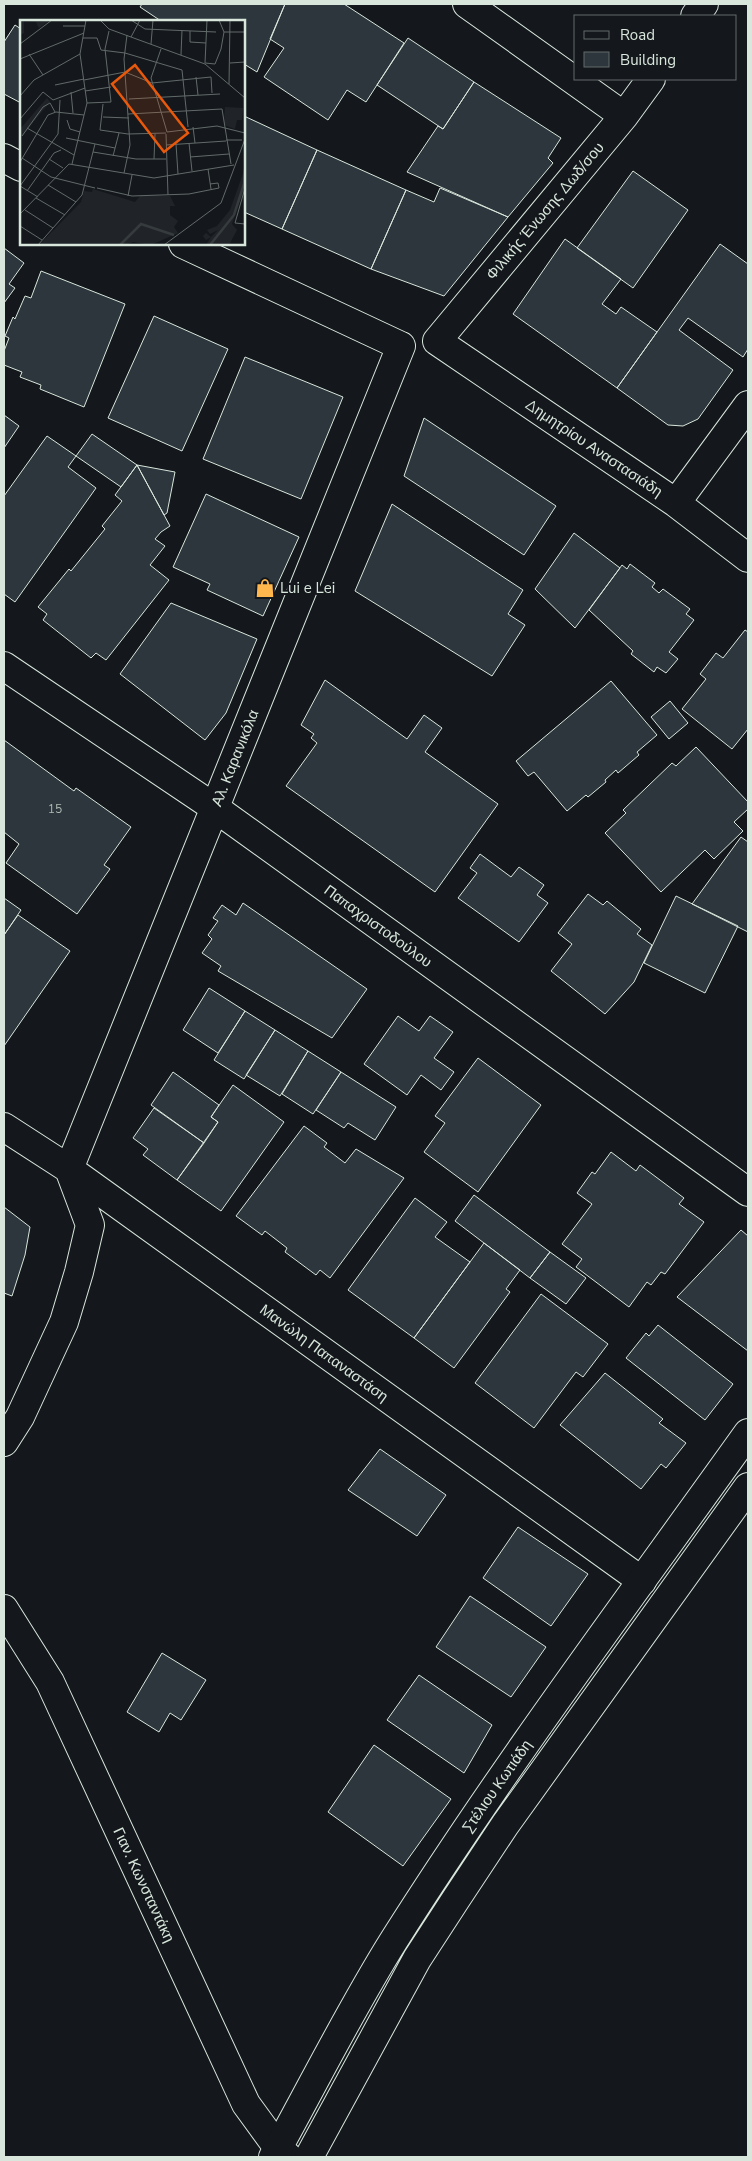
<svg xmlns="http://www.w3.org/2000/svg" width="752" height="2161" font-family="'Nunito Sans',sans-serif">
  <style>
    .building { fill: #2c363c; stroke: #d8e6dc }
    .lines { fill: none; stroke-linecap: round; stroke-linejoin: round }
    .street-casing { stroke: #d8e6dc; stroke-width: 30 }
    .secondary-casing { stroke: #d8e6dc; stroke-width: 30 }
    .street { stroke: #14181c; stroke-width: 28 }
    .secondary { stroke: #14181c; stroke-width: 28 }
    .labels { text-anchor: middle; stroke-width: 4; stroke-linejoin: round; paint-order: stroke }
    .number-label { font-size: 12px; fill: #adbab4 }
    .street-label { font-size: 15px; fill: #d8e6dc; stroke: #14181c }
    .poi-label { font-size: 15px; fill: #d8e6dc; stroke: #14181c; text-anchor: start }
    .inset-river { fill: none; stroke: #363b3e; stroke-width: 2.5 }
    .inset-road { fill: none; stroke: #626a69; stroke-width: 1 }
    .view { fill: #e8590c; fill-opacity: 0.15; stroke: #e8590c; stroke-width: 2.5 }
    .inset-edge { fill: none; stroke: #d8e6dc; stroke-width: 2.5 }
  </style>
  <rect width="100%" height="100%" fill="#14181c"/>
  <!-- building -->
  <path class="building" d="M142,4H285L257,72L244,64V21H161L140,7Z
    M285,4H344L404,43L366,102L347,90L328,120L264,77L284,48L270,39Z
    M15,25L21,29V103L4,94V42Z
    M408,38L474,82L443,129L377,85Z
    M474,82L561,138L548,158L553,163L508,217L407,172L438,126L443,129Z
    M244,116L317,150L282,229L244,212Z
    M317,150L406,190L371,269L282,229Z
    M633,171L688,210L633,288L577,248Z
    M440,188L508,217L444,296L371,269L406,190L434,202Z
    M565,239L621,279L602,304L616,314L621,307L657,332L617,388L513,314Z
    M720,244L748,264V349L743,357L688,318L679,330L733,370L698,419L683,426L668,425L617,388Z
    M4,248L24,263L9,284L15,288L4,303Z
    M41,271L125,304L84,407L40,389L41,385L20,377L22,372L4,365V351L9,338L5,336L13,317L15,319L25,296L31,298Z
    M154,316L228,349L182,451L108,418Z
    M245,357L343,397L301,499L203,459Z
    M4,415L19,426L4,448Z
    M424,418L556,506L524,555L404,476Z
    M92,434L137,465L121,487L76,456Z
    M47,436L76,456L68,467L96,488L15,602L4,594V496Z
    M137,465L175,472L167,513L164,515Z
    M137,465L170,526L161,532L155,539L165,546L150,565L169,580L106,660L96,653L91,658L43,620L47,614L38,607L69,569L71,571L105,529L102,526L122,501L115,495Z
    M206,494L299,537L263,616L207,590L210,584L173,567Z
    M392,504L523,590L508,614L525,625L492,676L355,591Z
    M574,533L620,568L575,628L535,589Z
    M630,564L655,583L652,587L659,593L663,589L690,609L686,614L694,620L669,652L678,659L666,673L657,667L654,672L631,654L633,651L589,610L622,565L627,569Z
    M171,603L257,639L226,713L205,740L120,674Z
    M745,630L748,632V729L732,749L682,709L706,679L700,674L716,653L723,658Z
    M325,680L407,739L424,715L442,728L425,752L498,804L435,892L286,786L317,743L311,738L314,734L301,725Z
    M611,681L657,735L637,752L639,755L618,773L616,770L605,780L606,782L588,797L586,795L567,811L534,772L528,776L516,761Z
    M670,701L688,723L669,739L651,717Z
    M4,740L74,791L76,788L131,827L104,865L110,869L77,914L6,863L19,844L4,832Z
    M696,747L748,802V809L734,822L743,831L714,859L705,850L661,892L605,833L626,813L623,810L672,763L676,766Z
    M741,837L748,842V932L692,904Z
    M480,854L511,877L519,867L544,885L537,895L548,903L519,942L458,898L477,873L470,868Z
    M588,894L603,905L607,901L641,929L637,934L652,945L634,982L605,1014L551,971L572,944L558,933Z
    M676,896L738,926L705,993L644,963Z
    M4,898L21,910L4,935Z
    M243,903L367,989L332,1038L218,971L221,966L202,953L212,939L208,935L218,921L213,918L222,905L236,915Z
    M18,915L70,951L4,1046V935Z
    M209,988L245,1011L218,1053L183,1030Z
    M245,1011L275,1030L244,1079L214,1060Z
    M398,1016L419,1031L430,1016L453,1032L434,1058L454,1072L441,1090L421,1075L407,1095L364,1064Z
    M275,1030L308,1051L280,1096L246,1075Z
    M308,1051L341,1072L313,1114L282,1094Z
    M478,1058L541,1105L478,1192L424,1152L445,1123L435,1116Z
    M173,1072L219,1105L211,1117L218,1122L204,1143L151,1105Z
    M341,1072L396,1107L375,1140L348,1123L344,1128L316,1110Z
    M233,1085L284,1122L221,1211L177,1180L218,1122L211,1117Z
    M154,1108L204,1143L177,1180L143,1155L148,1149L133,1138Z
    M304,1126L327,1143L324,1147L345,1163L356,1149L404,1178L330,1278L320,1270L316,1275L285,1252L287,1248L265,1231L262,1235L236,1216Z
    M611,1152L636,1171L640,1165L684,1198L679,1204L704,1222L665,1274L661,1272L651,1285L647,1282L629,1307L576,1267L582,1259L562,1244L592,1204L577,1193L592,1172L595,1174Z
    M474,1195L550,1252L530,1278L455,1221Z
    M415,1198L447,1222L435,1237L470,1262L414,1338L348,1290Z
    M4,1207L30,1227L25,1255L12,1296L4,1293Z
    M741,1230L748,1236V1351L677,1297Z
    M484,1243L520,1270L506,1289L510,1292L454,1368L414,1338Z
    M550,1252L586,1278L566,1304L530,1278Z
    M541,1294L608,1344L583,1377L576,1372L534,1428L475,1383Z
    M658,1325L733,1384L705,1420L626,1358L646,1333L649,1336Z
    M605,1373L663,1419L659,1423L686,1443L666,1468L661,1464L641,1489L560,1425Z
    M380,1449L446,1495L417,1536L348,1490Z
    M518,1527L588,1574L551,1626L483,1578Z
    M470,1596L546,1647L511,1697L436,1647Z
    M162,1653L206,1680L181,1720L170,1713L159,1732L127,1712Z
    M419,1675L492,1725L464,1773L387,1720Z
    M374,1745L451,1799L403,1866L328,1812Z"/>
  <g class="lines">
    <!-- street casing -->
    <g class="street-casing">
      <path id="street" d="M467,4L624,116
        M695,16L704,4
        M4,158L21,167
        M183,244L401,346
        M437,341L676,503L748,558
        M437,341L624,116L651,79
        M676,503L748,405
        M4,666L215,808L748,1192
        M4,1127L69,1169L642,1581
        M69,1169L401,346
        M4,1442L20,1417L64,1322L79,1272L90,1225L69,1169
        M4,1609L50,1682L246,2104L278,2148L288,2157"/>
    </g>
    <!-- secondary casing -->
    <g class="secondary-casing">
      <path id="secondary" d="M273,2157C313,2085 350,2010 394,1940C504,1766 628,1601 748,1433
        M309,2157L417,1959L456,1899L505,1825L748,1487"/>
    </g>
    <!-- street -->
    <use href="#street" class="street"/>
    <!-- secondary -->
    <use href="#secondary" class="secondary"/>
  </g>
  <!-- icons -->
  <defs>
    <g id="shop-bare" transform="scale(1.5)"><path d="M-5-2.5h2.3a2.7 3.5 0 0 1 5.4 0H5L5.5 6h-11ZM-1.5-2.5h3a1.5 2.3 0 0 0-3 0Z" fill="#ffb74d" stroke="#14181c" stroke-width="2.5" paint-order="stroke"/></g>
  </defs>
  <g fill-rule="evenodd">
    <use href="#shop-bare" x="265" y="588"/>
  </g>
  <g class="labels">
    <!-- number labels -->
    <g class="number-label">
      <text x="55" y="813">15</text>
    </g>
    <!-- street labels -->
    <g class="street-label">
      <text transform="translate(545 211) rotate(-50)" y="5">Φιλικής Ένωσης Δωδ/σου</text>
      <text transform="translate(594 448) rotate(34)" y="5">Δημητρίου Αναστασιάδη</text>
      <text transform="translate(235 758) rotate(-68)" y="5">Αλ. Καρανικόλα</text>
      <text transform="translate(378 926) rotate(36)" y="5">Παπαχριστοδούλου</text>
      <text transform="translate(324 1353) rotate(36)" y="5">Μανώλη Παπαναστάση</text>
      <text transform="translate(497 1786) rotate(-55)" y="5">Στέλιου Κωτιάδη</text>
      <text transform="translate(144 1885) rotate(65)" y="5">Γιαν. Κωνσταντάκη</text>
    </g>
    <!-- poi labels -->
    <g class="poi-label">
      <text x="280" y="593">Lui e Lei</text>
    </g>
  </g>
  <!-- overview -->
  <g transform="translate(20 20)">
    <rect width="225" height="225" fill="#14181c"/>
    <path d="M0,0H30L19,8L16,2L4,1V13L0,15ZM27,78L30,82L0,118V109ZM205,87L223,88L222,100H217L215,109L204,105ZM225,148V167L212,204L217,210L209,225H186L191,217L186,220L183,216L186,213L191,217L198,210L190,214L187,210L197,206L210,190ZM73,169L115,182L120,176H150L155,186H150V195L158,201L154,207L158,213L131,225L113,222L106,225H19L61,182L64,171L72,172Z" fill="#202428"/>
    <path class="inset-river" d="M100,225L121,204L154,215M190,225L214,195L224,164L225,149"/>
    <path class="inset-road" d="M80,0L89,9L185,44L225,78M111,0L125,9L196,12M43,6H65M170,11V22L186,23M204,12H225M111,17L120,0M63,18H77L81,30L105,33L162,50L168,107M0,24L32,0M131,24L133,0M141,29L131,58L147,112M9,34L23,55M161,35L162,10M0,39L64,13M185,43L195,44L201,29L204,12L199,0M185,43L187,0M210,43L225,42M176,57L178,75M191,57L192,73M64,60L105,52L132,63L191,57M209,64L210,0M35,65L64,59M65,71L91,67M51,72L53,93M0,76L14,60L60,34L66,0M109,79L200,74M67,83L91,82L85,29L89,11M83,84L80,110L108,114L146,113M108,94L202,89L211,144M83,97L109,98M0,99L23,72L33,80L65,68M47,100L50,109L60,112M173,107L175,123M7,108L54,135M147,112L197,106L225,113M146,114L148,175M2,116L23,87L30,83L35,92M46,118L95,128M206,120H222M169,123L172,151M156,124L158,154M146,125L206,121M73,132L116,139H146M93,136L99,113M170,137L209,134M2,138L31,157L75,168M29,139L43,148M134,139L135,114M0,142L28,95L36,92L64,95M52,144L67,83L60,34M188,149L191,169M104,153L110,125L104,39L107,15M28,165L56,182M0,166L38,114L40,80M0,166L18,177M77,168L112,176L169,174L199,168L198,163L190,164M225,168L215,203L225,204M7,171L34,133L41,130M108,176L112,155M16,178L45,195M5,190L33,208M0,194L49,144L134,158L214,145M0,206L22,220M18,225L62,175L75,124M144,225L201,183L225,119"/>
    <path class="view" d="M115,45L168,113L144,132L92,64Z"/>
    <rect width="225" height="225" class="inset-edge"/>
  </g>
  <!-- border -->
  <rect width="752" height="2161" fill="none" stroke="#d8e6dc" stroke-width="10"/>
  <!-- legend -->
  <rect x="574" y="15" width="162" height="65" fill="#14181c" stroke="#626a69"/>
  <rect x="584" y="31" width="25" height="8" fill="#14181c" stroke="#626a69"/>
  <text x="620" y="40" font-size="15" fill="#d8e6dc">Road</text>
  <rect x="584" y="52" width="25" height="15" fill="#2c363c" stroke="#626a69"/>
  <text x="620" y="65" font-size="15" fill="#d8e6dc">Building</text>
</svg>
